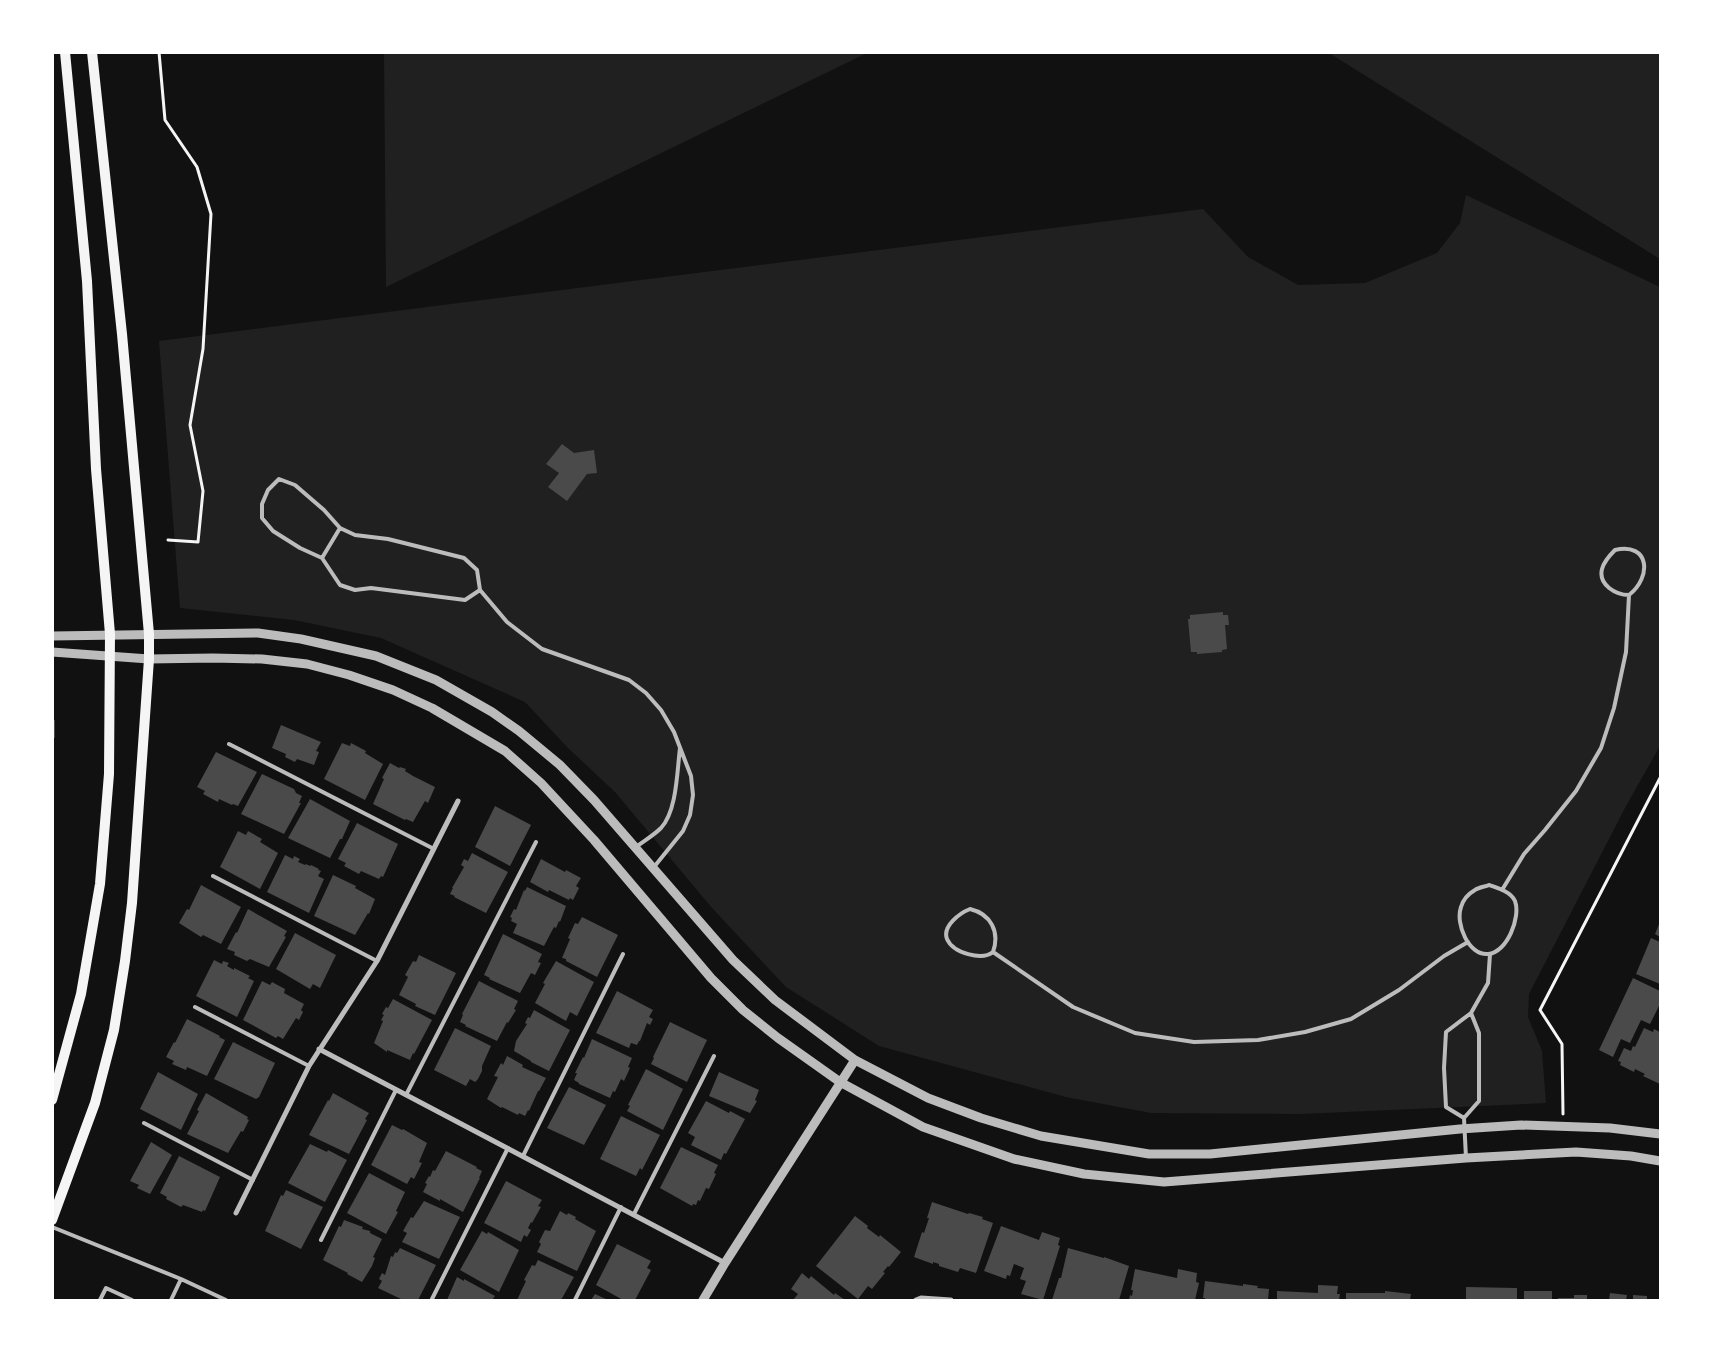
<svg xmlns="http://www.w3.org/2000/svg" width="1713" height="1353" font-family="Inter,sans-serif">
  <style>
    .green { fill: #202020 }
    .building { fill: #4a4a4a }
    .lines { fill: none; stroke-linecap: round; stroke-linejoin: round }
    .path { stroke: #f5f5f5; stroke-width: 3 }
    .service { stroke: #bcbcbc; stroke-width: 4 }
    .minor { stroke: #bcbcbc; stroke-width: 5 }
    .tertiary { stroke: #bcbcbc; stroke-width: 9 }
    .secondary { stroke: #f5f5f5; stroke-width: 10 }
  </style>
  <rect width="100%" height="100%" fill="#111"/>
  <!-- green -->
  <path class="green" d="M384,53V52L867,53L386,287Z
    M1329,53H1660V259Z
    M1466,195L1660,287V746L1626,806L1529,994L1528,1017L1542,1051L1546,1103L1301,1114L1151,1113L1066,1097L879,1046L786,987L712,908L615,792L568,748L525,702L381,638L294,620L180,608L159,341L1203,209L1248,257L1298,285L1365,283L1437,253L1460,223Z"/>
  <!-- building -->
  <path class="building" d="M562,444L574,453L594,450L597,473L587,474L567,501L548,487L559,473L546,464Z
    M1223,612V615H1228L1229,625H1225L1227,649L1222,650V652L1197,654V652H1191L1188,619H1190V615Z
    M52,720H55V738H52Z
    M281,725L321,742L316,751L319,752L314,765L297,759L295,762L285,757L286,754L272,748Z
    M342,743L350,746L351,743L366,751L365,753L383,764L365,800L324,779Z
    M216,752L257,772L238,806L233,804L232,805L219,799L218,802L203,794L205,791L197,787Z
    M390,763L399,768L400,767L406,769L405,771L413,776L435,787L428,803L425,801L413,822L406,819L405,820L373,804L384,779L382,778Z
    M262,774L294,789L296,793L302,796L299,803H301L284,834L241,814Z
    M310,799L350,821L342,839H340L330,858L288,838Z
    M495,806L531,825L510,866L475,847Z
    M52,808H54V832H52Z
    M357,823L398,844L383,877L381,876L379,879L361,871L359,874L344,866L346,863L338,859Z
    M238,831L246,835L248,831L262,839L260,842L278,853L260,889L220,867Z
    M472,853L508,872L486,913L454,897L455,896L450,894L453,888H452L464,867L461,865L464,859L468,861Z
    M285,855L293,859L294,856L300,859L298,862L305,865L306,864L310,866L311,865L319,869L318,870L321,871L318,876L324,879L309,913L267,892Z
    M541,859L565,872L566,870L581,878L576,886L579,888L573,900L570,898L569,900L549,890L548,892L530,882Z
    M333,875L356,886L355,888L375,899L369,914L368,913L355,935L314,916Z
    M201,885L241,907L221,944L203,935L201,937L179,923L187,909L189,910Z
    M527,887L566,906L560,922L559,921L556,928L554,927L544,946L513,933L517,924L511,921L512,918L510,917L514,909L516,910L524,890L525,891Z
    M248,909L287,931L284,936L286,937L269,967L250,959L247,961L234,955L235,952L227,949L236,932L237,933Z
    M582,917L618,935L597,977L566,961V959L562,958L570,939L568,938L575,923L578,924Z
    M1660,922V937L1655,934Z
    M295,933L336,955L320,988L313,984L310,989L276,969Z
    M503,934L542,954L538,962L541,963L535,975L531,973L520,993L489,979L490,978L484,975Z
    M1651,938L1660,942V984L1636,974Z
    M419,955L456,973L435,1015L415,1006L416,1004L399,995L408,977L405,975L413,961L416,962Z
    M214,960L222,964L223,961L229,963L227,966L234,970V968L250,976L248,978L254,981L237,1017L196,996Z
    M556,961L594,982L577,1016L570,1012L566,1021L535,1003L545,984L543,983Z
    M1633,978L1660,991V1004L1650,1024L1641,1020L1630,1043L1621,1039L1613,1057L1599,1050Z
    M262,981L270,985L272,982L285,989L284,993L304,1004L301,1010L303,1012L299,1020L296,1018L283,1039L278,1036L276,1038L243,1020Z
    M479,981L518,1001L514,1009L516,1010L508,1023L507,1022L497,1041L465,1026L466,1025L460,1022L463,1015L462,1014Z
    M617,991L653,1010L649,1017L653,1019L650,1025L647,1023L640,1041H639L637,1045L631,1043L629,1048L596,1033Z
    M393,999L432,1020L414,1054L413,1053L410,1060L387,1050V1052L374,1043L383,1021L381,1020L384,1015L382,1014L386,1007L388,1008Z
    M534,1010L570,1030L549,1071L531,1062V1061L514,1051L516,1041L527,1024L525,1023L528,1017L530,1018Z
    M187,1019L220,1036L219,1037L225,1040L207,1076L187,1067L186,1070L172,1064L174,1061L166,1057L174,1042L175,1043Z
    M670,1022L707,1040L687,1082L651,1064L654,1058L653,1057Z
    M455,1028L491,1046L482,1066V1071L478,1079L475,1082L470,1079L466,1086L434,1070Z
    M1644,1028L1653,1032L1654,1029L1660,1032V1084L1643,1076L1645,1074L1635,1069L1634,1072L1620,1065L1621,1062L1618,1061L1624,1048L1631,1051L1633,1046L1635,1047Z
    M592,1039L632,1058L628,1067L630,1068L624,1081L621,1079L615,1092L613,1091L610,1098L579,1084V1083L574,1080L577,1073H575L583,1057L584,1058Z
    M233,1042L275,1063L259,1097L256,1099L214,1079Z
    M507,1056L523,1065L522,1067L546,1078L539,1091H538L529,1111L528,1110L525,1116L519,1113L518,1115L502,1107L501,1108L487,1099L498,1077L494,1076L501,1063L503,1065Z
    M646,1069L683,1089L663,1130L627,1111L630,1106L628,1105Z
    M158,1072L198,1094L181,1130L140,1109Z
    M719,1072L759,1090L755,1100L757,1101L750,1113L709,1096Z
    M569,1087L606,1105L584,1145L547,1128Z
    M206,1093L248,1117L247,1119L249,1120L243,1132L241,1131L228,1153L187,1134L199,1111L197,1110Z
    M333,1093L369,1113L365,1119L367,1120L349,1154L309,1135L328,1100L329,1101Z
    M706,1101L729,1113L730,1111L745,1119L726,1154L724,1153L721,1160L691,1145L695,1137L688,1133Z
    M621,1116L660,1135L642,1170L640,1168L636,1176L600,1159Z
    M392,1125L402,1130L403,1129L427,1143L419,1162L422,1163L414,1179L411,1177L407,1184L371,1165Z
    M151,1142L172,1155L150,1194L137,1188L139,1185L130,1181Z
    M310,1144L327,1152L328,1150L347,1160L325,1202L288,1183Z
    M681,1147L718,1165L714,1173L716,1174L709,1189L706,1188L700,1201L698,1200L696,1205L693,1204L692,1206L660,1188Z
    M446,1151L477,1167L476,1168L482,1171L479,1178H480L463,1212L440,1199V1201L423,1192L427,1184L425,1183L429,1176L430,1177L433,1170L435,1171Z
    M179,1156L220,1177L205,1211L203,1210L202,1212L183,1205L181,1207L166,1199L167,1197L160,1193Z
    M369,1173L405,1192L396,1211L398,1212L386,1234L347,1213Z
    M506,1181L542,1200L538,1206L541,1207L532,1223L531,1222L528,1228L531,1230L527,1237L524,1235L521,1242L484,1223Z
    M286,1190L323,1207L301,1249L265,1231L281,1195L283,1196Z
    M424,1201L460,1217L439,1259L402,1242L407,1233L403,1231L411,1217L413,1218Z
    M932,1202L968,1214L969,1213L983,1217L982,1219L993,1223L976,1273L960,1268L958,1272L939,1266V1264L933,1262V1264L914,1257L922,1232L924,1233L929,1218H927Z
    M560,1211L567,1215L568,1213L576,1217L575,1219L596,1231L577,1271L537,1252L541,1244L539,1242L545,1230L550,1231Z
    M855,1216L868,1226L867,1228L879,1237L880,1235L901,1252L889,1267L888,1266L883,1272L885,1273L872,1289L868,1286L858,1299L816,1266Z
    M344,1220L363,1227L362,1229L370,1231V1233L382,1239L373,1257L375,1258L372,1266L362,1282L347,1274L348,1273L323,1260L339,1226L341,1227Z
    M1001,1226L1039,1240L1042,1232L1060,1238L1058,1245L1060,1246L1043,1300L1021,1294L1026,1281L1020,1279L1024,1268L1014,1264L1010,1276L1007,1275L1006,1279L984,1271Z
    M482,1231L487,1234L488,1232L519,1250L499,1292L460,1270Z
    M617,1244L651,1261L647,1268L651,1270L635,1300H623L596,1285Z
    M400,1248L436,1265L418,1300H403L378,1288L382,1281L379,1279L382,1273L385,1275L391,1256L393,1257L395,1252L397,1253Z
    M1068,1248L1104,1258V1257L1129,1266L1119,1300H1052L1059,1278H1061Z
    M538,1260L574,1277L561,1300H517L526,1281L524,1280L532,1265L535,1266Z
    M1135,1269L1177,1278L1178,1269L1197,1273L1196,1282L1199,1283L1195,1300H1129L1130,1295L1132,1296L1133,1290H1131Z
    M802,1273L809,1279L811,1276L834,1295L835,1293L845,1300H793L798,1294L791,1289Z
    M457,1277L464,1281V1279L495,1296L492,1300H447Z
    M1205,1281L1243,1286V1284L1258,1286L1257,1288L1269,1289L1268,1300H1205V1298H1203Z
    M1318,1285L1338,1286L1337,1294H1340L1339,1300H1277V1291L1318,1293Z
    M1466,1287L1517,1288V1300H1466Z
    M1385,1291L1411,1294L1410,1300H1346V1293H1385Z
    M1524,1291H1552V1300H1524Z
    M1610,1293L1627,1295L1626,1300H1609Z
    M595,1294L608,1300H591Z
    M1574,1295H1587V1300H1558V1298H1574Z
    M1633,1295L1647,1296V1300H1633Z"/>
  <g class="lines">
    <!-- path -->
    <path class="path" d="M159,52L165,120L197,167L211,214L203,349L190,425L203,491L198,542L168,540
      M1563,1114L1562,1044L1540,1010L1660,778"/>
    <!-- service -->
    <path class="service" d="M322,558L340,528
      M480,590L465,600L371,588L355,590L340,585L322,558L300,548L273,531L262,518V504L268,490L279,479L295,485L324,510L340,528L355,535L388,539L464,558L477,570L480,590L507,622L542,649L629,680L646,693L661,710L674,732L691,776L693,795L690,815L683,831L654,867
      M229,744L434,849
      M636,847C644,841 654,835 661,828C677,811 677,771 680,748
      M213,876L377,961
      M1489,885C1498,888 1511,892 1515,901C1521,917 1507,953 1488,954C1469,956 1455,924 1461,907C1463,900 1468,894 1475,890C1479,887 1485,887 1489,885Z
      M1502,890L1524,854L1545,830L1576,791L1601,748L1614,708L1626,652L1629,595C1652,577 1650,542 1615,550C1610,555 1604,561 1602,569C1598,585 1616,595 1629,595
      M993,952C982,961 953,953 947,939C942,926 960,913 970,909C991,914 1000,932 993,952L1073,1007L1135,1033L1194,1042L1258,1040L1305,1032L1351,1019L1399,990L1444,956L1468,942
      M195,1007L309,1066
      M406,1095L536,842
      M1464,1118L1446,1107L1444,1068L1446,1032L1471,1013L1488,983L1490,954
      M144,1123L253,1180
      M523,1156L623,954
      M1466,1158L1464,1118L1479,1101V1033L1471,1013
      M634,1214L714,1056
      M52,1227L181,1279L171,1300
      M321,1240L396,1090
      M181,1279L226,1300
      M432,1299L508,1148
      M100,1300L106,1288L132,1300
      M575,1300L621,1207"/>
    <!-- minor -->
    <path class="minor" d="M319,1049L725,1263
      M236,1213L309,1066L377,961L458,801
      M916,1300L921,1298L951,1300"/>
    <!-- tertiary -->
    <path class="tertiary" d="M52,636L258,633L301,639L376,656L436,680L492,712L519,731L560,765L594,800L733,960L775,1000L855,1060L928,1098L981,1118L1041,1136L1149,1154H1210L1460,1129L1521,1125L1610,1128L1660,1134
      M52,652L149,659L213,658L262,659L307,664L349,675L393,690L432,708L505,751L541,783L594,840L711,978L743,1010L778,1038L840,1082L923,1127L1014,1159L1084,1174L1164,1182L1466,1158L1576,1152L1631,1156L1660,1161
      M703,1300L725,1263L855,1060"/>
    <!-- secondary -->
    <path class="secondary" d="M52,1100L81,994L100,884L109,774L110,634L96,469L87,281L65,52
      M52,1220L95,1103L114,1030L125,961L132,903L149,659V634L122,334L92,52"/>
  </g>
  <!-- border -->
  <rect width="1713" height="1353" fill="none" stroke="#ffffff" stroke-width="108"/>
</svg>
